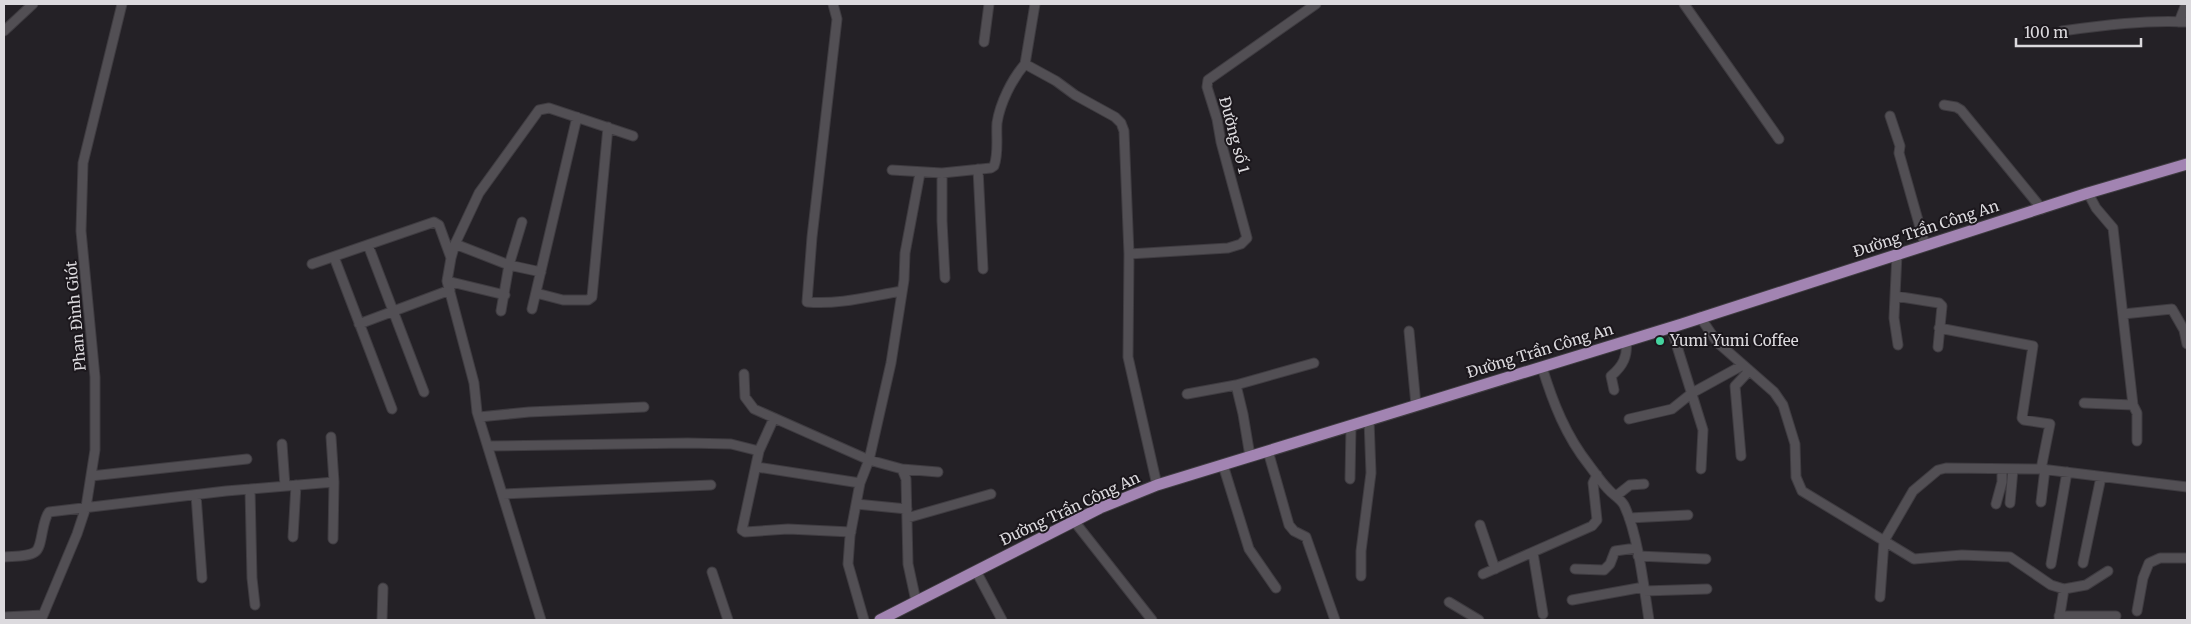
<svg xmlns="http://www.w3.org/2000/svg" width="2191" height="624" font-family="Merriweather,serif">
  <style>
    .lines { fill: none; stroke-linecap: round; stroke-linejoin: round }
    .minor-casing { stroke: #3f3c41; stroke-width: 11 }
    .major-casing { stroke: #3f3c41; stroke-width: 13 }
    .minor { stroke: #524f54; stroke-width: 9 }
    .major { stroke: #a284b2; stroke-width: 11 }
    .poi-dot { fill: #45d49f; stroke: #1b171c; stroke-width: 2 }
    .labels { text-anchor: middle; stroke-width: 4; stroke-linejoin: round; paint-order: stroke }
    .street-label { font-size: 15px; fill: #dcdade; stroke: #1b171c }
    .poi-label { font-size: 15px; fill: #dcdade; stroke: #1b171c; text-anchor: start }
  </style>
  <rect width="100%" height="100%" fill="#242126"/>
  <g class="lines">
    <!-- minor casing -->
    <g class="minor-casing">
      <path id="minor" d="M833,4L837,19L812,237L807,302C839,305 871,296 902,291
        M1035,4L1025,64L1056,81L1075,95L1115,117L1121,123L1124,131L1129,254
        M1684,4L1779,139
        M2179,22L2186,4
        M4,31L33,4
        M2062,31C2104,25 2145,20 2187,22
        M984,42L989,4
        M1944,105L1956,107L1961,110L2042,209
        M1890,116L1900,146L1899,153L1925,245
        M978,169L983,269
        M892,170L942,173
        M2088,193L2096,208L2113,228L2133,405L2137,413V441
        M522,222L509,265L541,272
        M455,244L509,265L501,311
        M368,245L424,392
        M1897,254L1895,296L1939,303L1942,306L1938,347
        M334,257L392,409
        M312,264L434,222L439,225L451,258
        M945,278L942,221V173L991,168L994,166C999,153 996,137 997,123C1000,103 1012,79 1025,64
        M447,281L505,295
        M536,293L563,300H588L592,297L608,127
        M1895,296L1894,318L1898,345
        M532,309L577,117
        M2123,314L2172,309L2184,330L2187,344
        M1700,317L1717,342L1774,392L1783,405L1795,444L1796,477L1802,491L1914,559L1962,555L2010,557L2051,585L2064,589L2086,585L2108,571
        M359,324L450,290
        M1671,327L1703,430L1701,469
        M1939,328L2033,346L2022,418L2024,420L2050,424L2041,469L2187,487
        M1409,331L1416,405
        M1542,367C1553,403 1566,436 1589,465C1595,473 1601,482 1608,489C1613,495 1620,498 1624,505C1638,534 1644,588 1649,620
        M744,374L745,397L754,409L869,460L902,469L906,479L908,564L916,601
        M1614,390L1611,376C1623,366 1628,356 1626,341
        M1187,394L1236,385
        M2084,403L2133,405
        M479,417L529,412L644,407
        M774,418L759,451L742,530L745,532L788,529L851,532
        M1629,419L1672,409L1692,393L1743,365
        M331,437L334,482L333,539
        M282,444L285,486
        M488,446L688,443L731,444L759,451
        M1268,451L1289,525L1294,531L1306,537L1335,620
        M1250,456L1243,414L1236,385L1314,363
        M1741,456L1735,386L1749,371
        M1223,465L1249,549L1276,588
        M757,467L860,483
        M902,469L938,472
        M91,476L247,459
        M1350,479L1351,426
        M1157,485L1128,357L1129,254L1228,248L1241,244L1247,238L1221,142L1217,119L1207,87L1208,80L1316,4
        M250,489L252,578L255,605
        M503,494L711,485
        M196,495L202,578
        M1616,496L1630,485L1644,484
        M2041,502L2045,469
        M2010,503L2013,469
        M856,504L907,509
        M1996,504L2002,482V469
        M907,518L991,494
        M1629,518L1688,515
        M1074,521L1152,620
        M1480,525L1495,569
        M293,537L296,485
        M1533,553L1543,614
        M1638,556L1706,559
        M4,557C13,556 28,557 35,552C43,547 41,522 49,512L226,491L334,482
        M2083,563L2101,477
        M2051,564L2067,472
        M1575,569L1604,570L1610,564L1615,551L1636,548
        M976,571L1002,620
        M712,572L728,620
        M1483,574L1592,526L1597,520L1593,483L1597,475
        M1361,576V551L1371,473L1369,420
        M1644,591L1707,589
        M1880,597L1884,541L1913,491L1938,470L1946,468L2041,469
        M1572,600L1644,587
        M1449,602L1479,620
        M2137,611L2143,578L2149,563L2160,558H2187
        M2059,616H2116
        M4,617L43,615
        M41,620L77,534L86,507L95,450V377L81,231L83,163L122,4
        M382,620L383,588
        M541,620L477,412L474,383L447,281L451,258L455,244L479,193L539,110L549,108L633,136
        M864,620L848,564L850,536L860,483L869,460L891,363L904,280L905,253L920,173
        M2059,620L2064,589"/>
    </g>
    <!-- major casing -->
    <g class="major-casing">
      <path id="major" d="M880,620L1100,508L1157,485L1682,324L2088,193L2187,164"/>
    </g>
    <!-- minor -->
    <use href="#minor" class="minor"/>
    <!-- major -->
    <use href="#major" class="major"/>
  </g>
  <!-- markers -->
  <circle class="poi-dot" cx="1660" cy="341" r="5"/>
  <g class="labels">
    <!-- street labels -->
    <g class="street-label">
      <text transform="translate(1234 135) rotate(75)" y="5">Đường số 1</text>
      <text transform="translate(1926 229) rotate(-18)" y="5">Đường Trần Công An</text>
      <text transform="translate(76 316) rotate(-95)" y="5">Phan Đình Giót</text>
      <text transform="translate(1540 351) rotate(-17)" y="5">Đường Trần Công An</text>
      <text transform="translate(1070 509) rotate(-25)" y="5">Đường Trần Công An</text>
    </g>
    <!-- poi labels -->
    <g class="poi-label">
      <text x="1670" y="346">Yumi Yumi Coffee</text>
    </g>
  </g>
  <!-- border -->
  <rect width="2191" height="624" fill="none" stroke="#dcdade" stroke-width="10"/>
  <!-- scale -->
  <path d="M2016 38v8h125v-8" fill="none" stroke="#dcdade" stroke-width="2.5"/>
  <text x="2024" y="38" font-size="15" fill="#dcdade" stroke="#1b171c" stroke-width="4" paint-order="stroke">100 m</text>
</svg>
